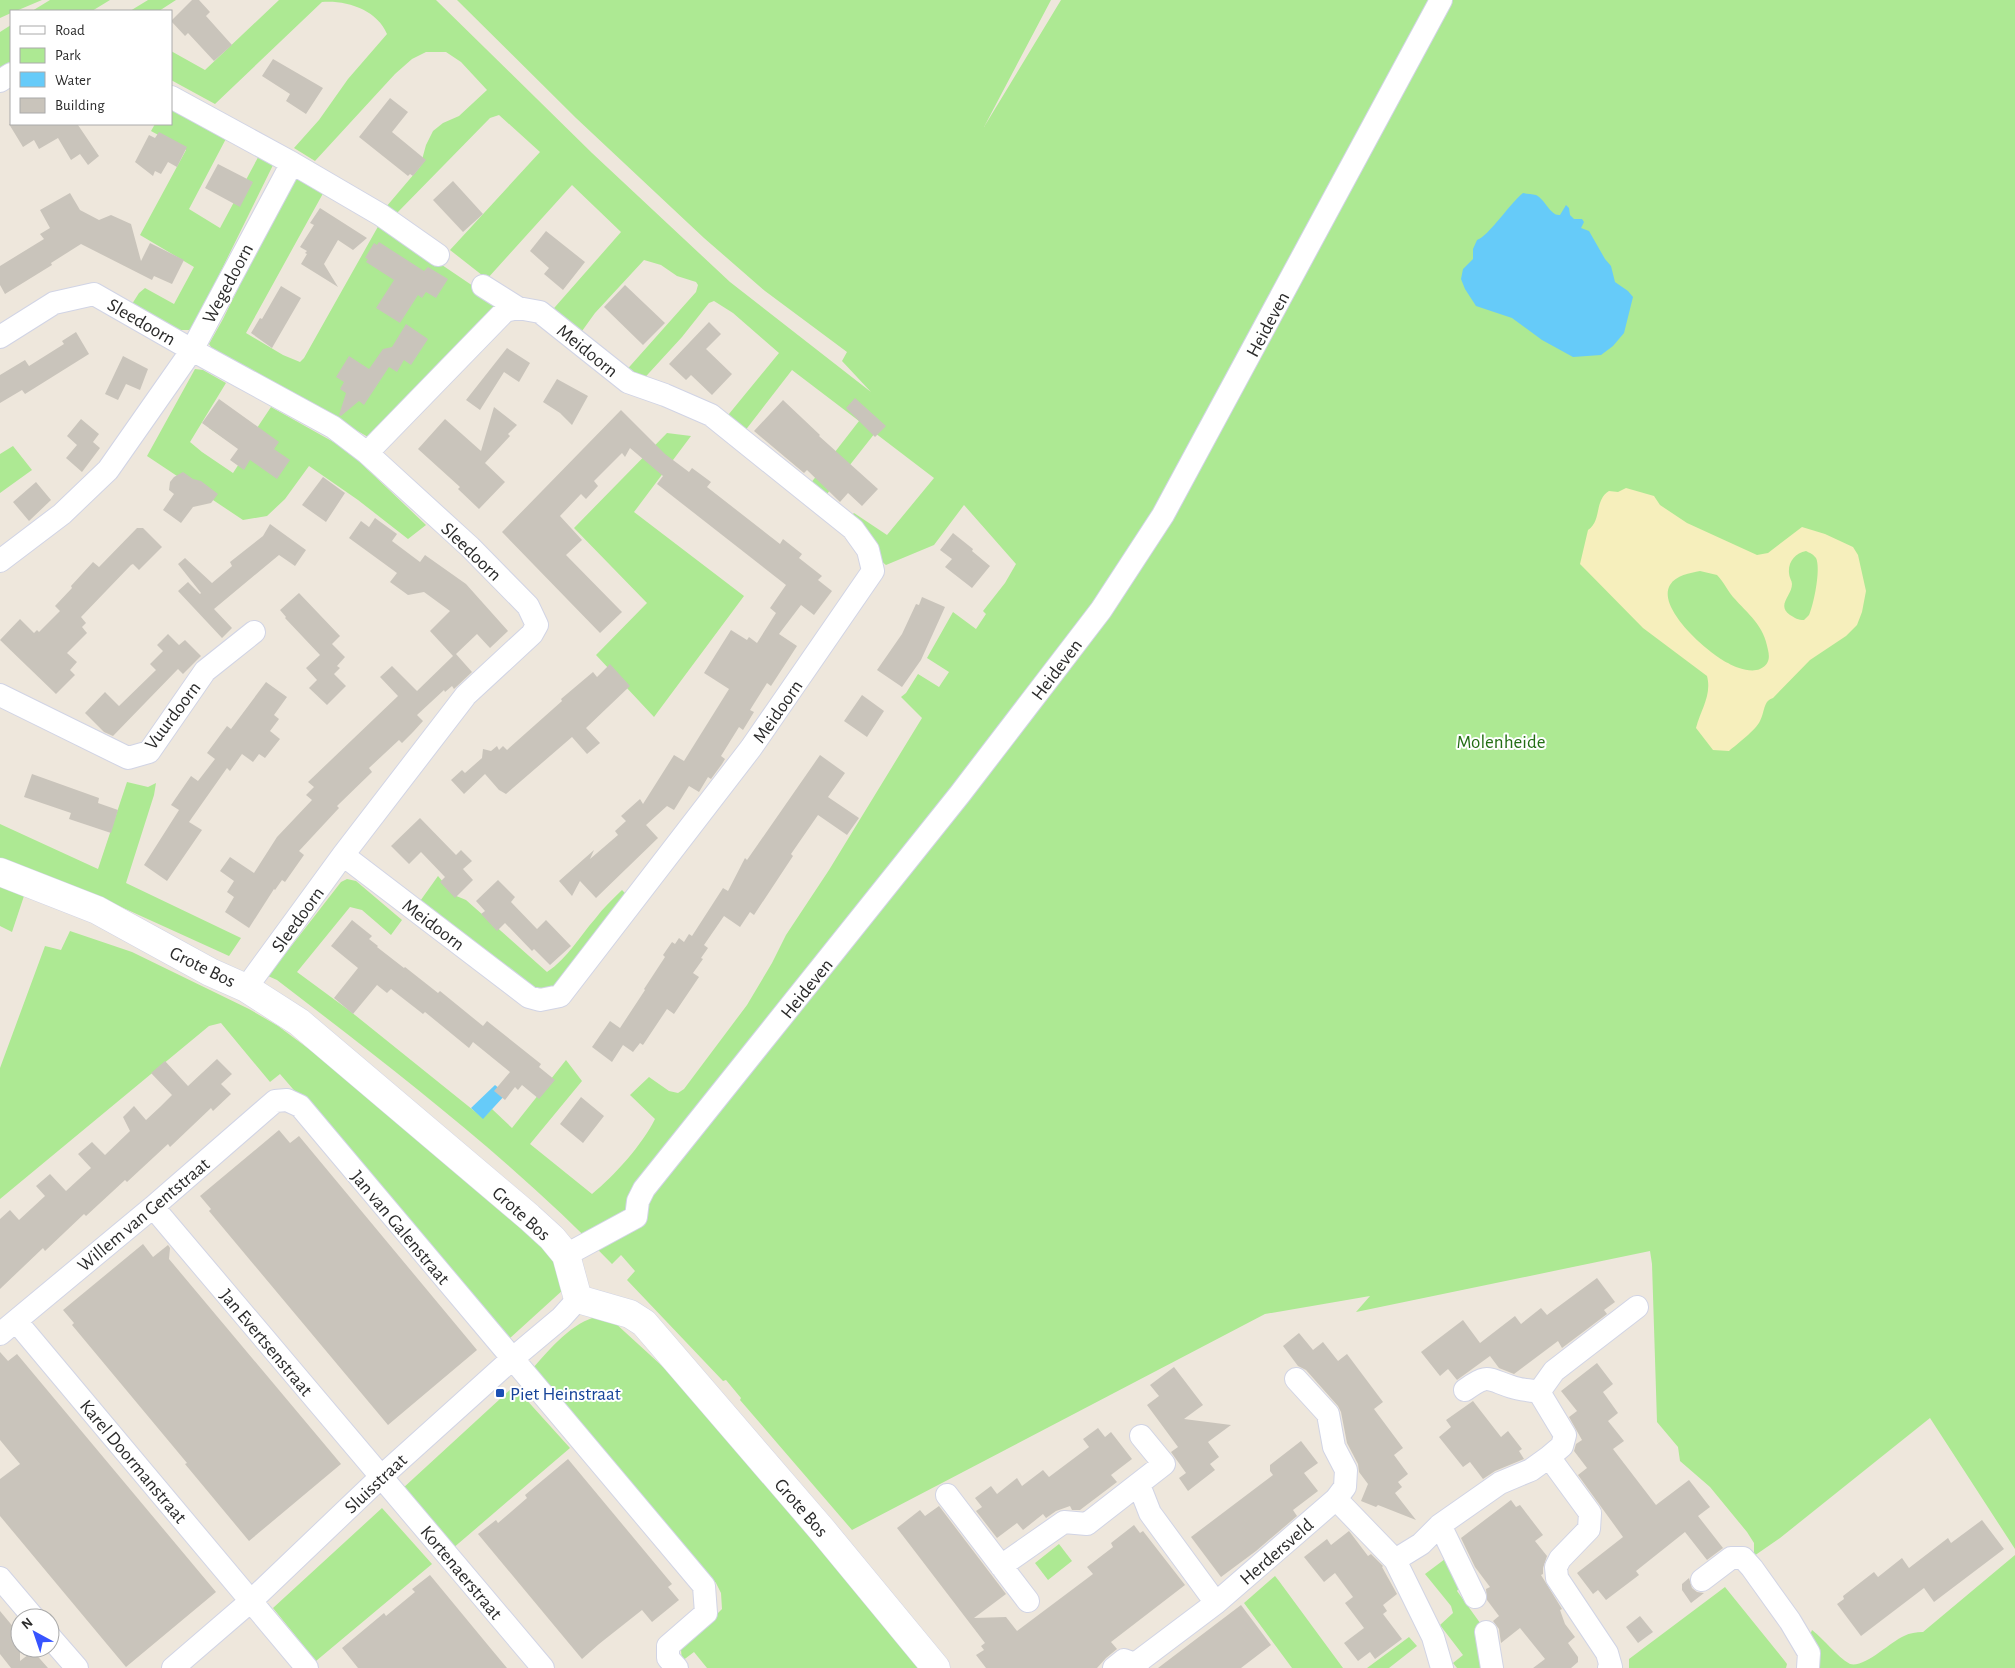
<svg xmlns="http://www.w3.org/2000/svg" width="2015" height="1668" font-family="'Alegreya Sans',sans-serif">
  <style>
    .green { fill: #ade993 }
    .sand { fill: #f6efbc; fill-rule: evenodd }
    .water { fill: #66cbf9 }
    .building { fill: #c9c4bb }
    .lines { fill: none; stroke-linecap: round; stroke-linejoin: round }
    .street-casing { stroke: #d1d4e5; stroke-width: 24 }
    .secondary-casing { stroke: #d1d4e5; stroke-width: 29 }
    .street { stroke: #fff; stroke-width: 22 }
    .secondary { stroke: #fff; stroke-width: 28 }
    .transit-dot { fill: #1a4fb4; stroke: #fff; stroke-width: 2 }
    .labels { text-anchor: middle; stroke-width: 4; stroke-linejoin: round; paint-order: stroke }
    .street-label { font-size: 19px; fill: #2b2b2b; stroke: #fff }
    .park-label { font-size: 19px; fill: #236e14; stroke: #fff }
    .transit-label { font-size: 19px; fill: #164399; stroke: #fff; text-anchor: start }
  </style>
  <rect width="100%" height="100%" fill="#eee7dc"/>
  <!-- green -->
  <path class="green" d="M0,0H42L16,11H11V13L0,18Z
    M50,0H110L92,11H32Z
    M148,0H176L159,11H130Z
    M279,0H436L592,153L730,282L871,392L842,361L847,352L765,291L704,238L576,118L457,0H1051L984,127L1061,0H2015V1549L1930,1418L1780,1538L1754,1556V1543L1747,1532L1710,1487L1680,1461L1678,1447L1657,1422L1652,1264L1650,1251L1356,1312L1370,1296L1265,1314L852,1530L740,1400L741,1398L726,1380L723,1381L627,1280L635,1271L621,1255L612,1264C511,1159 393,1069 277,980L268,976L341,882L347,879L356,881L402,920L391,935L362,910L350,907L297,972L350,1011L483,1118L492,1109L512,1128L566,1060L582,1081L530,1144L592,1194C615,1175 642,1145 655,1119L630,1095L649,1077L669,1091L678,1093L684,1089L747,1005L772,963L786,935L829,870L922,718L901,697L906,693L918,674L939,687L949,672L927,658L953,612L976,629L986,614L983,611L1005,583L1016,564L964,505L934,545L886,565L839,527L854,513L887,535L934,478L875,433L816,508L800,497L859,421L792,370L734,445L715,431L779,353L733,313L714,301L709,303L682,337L638,385L623,374L696,292L698,285L696,282L677,276L661,265L644,260L595,313L577,338L548,315L621,232L572,185L487,279L450,250L540,152L499,115L490,118L396,214L386,207L420,167L426,145L433,131L443,123L459,116L487,90L461,62L446,52H426L412,59L395,74L315,161L294,148L319,120L348,79L387,34C377,10 347,0 322,2L215,104L171,80V51L205,70Z
    M11,25V61L0,68V32Z
    M171,102L229,133L189,209L220,228L262,150L275,161L192,330H178L132,304L139,293L145,288L174,304L194,267L140,235L186,150L151,131L155,124H171Z
    M295,173L326,188L246,333L283,355L300,362L304,358L380,223L504,307L368,437L262,376L214,351L209,344L223,319Z
    M195,369L203,370L226,383L190,442L202,452L233,473L246,453L209,428L222,409L255,431L271,407L346,449L426,525L408,539L358,500L309,466L285,499L267,516L243,520L147,456Z
    M667,433L691,436L634,512L744,596L654,717L596,655L647,603L574,528Z
    M13,446L32,470L0,493V454Z
    M127,782L148,787L156,783L154,795L126,883L241,938L229,956L97,896L0,861V824L98,869Z
    M438,876L454,895L466,900L547,972C568,958 579,937 595,919C603,908 613,899 622,890L635,903L577,984L530,995L418,904Z
    M0,883L24,896L12,932L0,926Z
    M70,931L132,952L249,1009L278,1026L325,1061L530,1235L568,1274L564,1289L509,1339L280,1074L270,1082L221,1023L209,1026L0,1199V1068L45,946L61,950Z
    M599,1316L614,1322L661,1365L710,1414L927,1668H707L694,1652L682,1661L681,1650L722,1609L721,1593L716,1583L535,1372L533,1368C551,1348 572,1322 599,1316Z
    M514,1386L570,1448L452,1549L402,1489Z
    M382,1508L432,1564L316,1661L273,1608Z
    M1059,1544L1072,1561L1048,1580L1035,1563Z
    M2015,1555V1668H1816L1808,1640L1812,1630C1825,1640 1836,1656 1850,1664C1865,1668 1890,1642 1904,1636C1910,1633 1916,1632 1923,1632Z
    M1445,1559L1463,1582L1457,1591L1483,1627L1487,1668H1457L1453,1663L1463,1655L1440,1625L1453,1613L1451,1606L1425,1574Z
    M1275,1576L1279,1581L1343,1668H1292L1244,1603Z
    M1725,1587L1784,1660L1787,1664L1786,1668H1629V1659Z
    M1409,1637L1417,1646L1389,1668H1367Z"/>
  <!-- sand -->
  <path class="sand" d="M1626,488L1654,496L1660,505L1687,523L1757,555L1768,553L1802,527L1825,534L1853,547L1858,555L1866,591L1862,612L1857,625L1846,636L1810,660L1773,698C1763,701 1765,712 1760,721C1756,730 1737,744 1729,751L1713,750L1696,728C1701,709 1712,695 1707,676L1643,628L1580,564L1588,530C1602,521 1594,500 1609,491L1618,492ZM1806,551C1810,553 1813,554 1816,558C1821,568 1814,604 1809,615L1804,620C1798,620 1795,618 1790,615C1776,605 1792,596 1792,584C1792,581 1789,577 1789,573C1788,562 1795,553 1806,551ZM1700,571L1717,575C1724,582 1727,590 1733,597C1748,614 1764,625 1768,650C1770,658 1769,665 1760,669C1751,673 1736,668 1728,663C1709,654 1656,608 1670,585C1676,575 1690,573 1700,571Z"/>
  <!-- water -->
  <path class="water" d="M1523,193C1527,194 1532,194 1536,195C1546,200 1550,216 1560,215L1566,205L1569,208L1570,215L1574,219H1582L1584,222L1581,228L1589,231L1605,259L1611,266L1615,282L1628,291L1633,297L1624,333L1613,346L1601,355L1573,357L1542,340L1512,318L1476,306L1465,289L1461,279L1463,269L1473,259V249L1477,240C1488,237 1511,202 1523,193Z
    M495,1085L506,1094L483,1119L471,1108Z"/>
  <!-- building -->
  <path class="building" d="M192,0H199L210,12L206,16L232,45L214,61L188,33L185,36L171,21Z
    M273,59L323,88L306,114L286,101L290,94L262,76Z
    M390,98L408,112L392,132L426,160L413,176L410,174L408,176L359,137Z
    M9,124H80L78,125L99,156L88,165L80,154L71,160L58,138L39,149L34,140L23,147Z
    M159,132L187,147L177,167L168,162L161,174L155,171L153,176L135,162L149,135L155,138Z
    M218,164L253,182L240,207L205,188Z
    M453,181L483,214L463,232L433,200Z
    M70,193L80,210L99,220L111,215L131,224L141,261L150,243L184,260L172,284L154,276L152,280L81,244L51,263L52,265L5,294L0,285V266L44,239L40,234L50,228L40,210Z
    M320,208L367,238L353,250L338,240L324,264L338,287L301,264L307,254L305,253L307,251L300,247L314,225L310,223Z
    M546,231L585,262L563,290L544,274L549,268L530,251Z
    M379,242L424,271L428,267L448,279L436,298L426,292L422,298L418,295L400,323L376,308L394,280L366,262L368,259L365,258L374,243L377,245Z
    M625,285L665,323L643,345L604,307Z
    M281,286L301,298L272,348L251,333L260,318L262,319Z
    M709,322L721,334L706,349L732,374L712,395L691,375L686,380L669,364Z
    M406,324L428,339L411,365L404,360L397,372L389,367L364,405L359,401L341,416L339,415L346,393L340,389L344,382L336,377L349,356L369,369L383,349L392,347Z
    M76,332L89,354L25,394L22,390L0,403V375L25,360L29,366L64,344L62,341Z
    M507,348L530,363L519,382L504,372L480,410L466,400Z
    M123,356L148,369L140,390L126,384L118,400L105,394Z
    M557,379L588,396L572,425L560,413L543,402Z
    M855,398L886,426L875,437L846,408Z
    M219,399L279,442L274,449L290,460L277,479L250,460L244,470L230,460L238,449L202,423Z
    M783,400L820,435L819,436L878,489L862,506L848,493L840,502L807,470L804,473L754,431Z
    M494,407L517,425L508,434L510,436L485,463L505,482L479,509L458,489L460,487L418,449L445,419L481,451Z
    M621,410L665,454L689,472L692,468L711,482L707,487L780,544L783,539L802,554L799,558L822,576L818,580L832,591L814,615L801,605L779,634L797,646L771,686L767,683L750,710L754,712L743,730L739,727L721,756L725,759L722,764L711,779L708,777L699,792L689,786L674,810L667,806L646,825L658,838L596,898L580,881L572,896L559,881L594,850L590,859L618,835L615,831L626,821L621,816L640,799L643,804L674,755L684,761L729,689L704,673L731,630L747,640L749,637L757,643L776,613L770,608L786,585L657,484L663,476L630,448L625,457L622,453L594,481L598,486L586,499L581,494L560,516L582,540L566,555L622,612L600,633L502,532Z
    M81,419L99,434L93,442L100,448L82,472L66,458L77,445L67,436Z
    M183,472L193,479L201,481L218,494L211,503L193,507L181,523L163,510L174,494L169,490L170,482L174,477Z
    M323,477L345,493L326,522L302,505Z
    M36,482L51,500L29,521L13,502Z
    M375,518L397,534L392,541L420,562L425,555L466,584L508,631L490,648L477,634L456,654L472,672L454,689L452,686L445,692L444,690L417,715L423,721L413,732L402,743L399,740L369,768L372,772L337,806L339,808L299,851L304,855L285,882L282,880L275,890L274,889L249,928L225,912L234,897L227,892L234,881L220,871L230,857L254,873L277,837L312,800L306,795L314,787L308,782L398,696L380,677L392,666L417,691L453,656L430,631L450,611L424,592L408,595L390,582L397,573L349,538L361,521L369,527Z
    M270,524L306,550L295,566L279,555L214,609L232,628L222,638L178,591L188,582L200,594L201,593L178,564L185,558L212,583L232,566L230,562L263,536Z
    M137,528H143L162,547L139,570L133,564L131,565L81,617L86,623L82,627L87,633L67,653L77,662L70,670L75,675L56,694L0,640L20,619L34,633L37,630L39,632L60,611L55,606L72,588L71,586L93,562L99,567Z
    M953,533L973,549L972,551L990,566L972,588L945,567L952,559L940,550Z
    M299,593L340,636L332,644L345,657L337,666L340,668L334,674L346,686L327,705L309,688L317,680L306,668L320,655L285,618L286,617L280,610Z
    M922,597L945,607L921,660L902,687L877,670L902,634L916,604L919,605Z
    M168,634L179,645L185,640L201,656L183,674L178,669L113,736L104,732L85,713L105,692L119,706L156,670L150,664L163,651L157,645Z
    M610,664L630,686L586,728L600,743L587,754L572,737L506,794L499,790L485,774L464,794L451,780L462,770L465,773L482,758L483,749L491,751L497,746L499,750L503,746L507,750L562,701L561,699L593,672L597,677Z
    M266,682L287,697L274,715L279,719L270,731L280,739L265,758L259,754L253,762L242,754L230,771L227,768L189,822L202,830L167,881L144,865L179,810L171,805L191,776L198,781L215,759L207,753L227,726L231,729Z
    M862,695L884,711L867,737L844,721Z
    M820,755L845,773L828,797L859,818L847,835L818,815L791,854L793,856L754,915L750,912L740,927L724,916L704,945L708,948L701,958L703,959L693,973L699,977L674,1014L667,1009L643,1045L640,1043L633,1052L623,1045L612,1062L592,1047L610,1021L620,1028L645,990L644,989L665,957L663,955L672,942L675,944L679,938L684,942L689,934L692,936L723,888L728,891L745,858L747,860Z
    M32,774L99,798L98,803L118,810L111,833L69,819L71,813L24,797Z
    M420,818L456,855L461,850L472,861L463,869L473,880L455,898L440,882L445,877L421,852L409,864L391,846Z
    M498,880L515,897L511,902L537,929L546,920L571,946L550,965L534,949L532,951L505,923L497,931L481,914L485,911L476,901Z
    M352,920L372,936L369,939L378,946L377,947L404,968L405,967L438,993L440,991L483,1026L487,1021L541,1064L539,1067L555,1080L539,1099L522,1085L518,1090L515,1087L505,1100L494,1091L510,1072L473,1042L469,1048L425,1012L423,1014L391,989L387,993L377,985L353,1014L334,998L358,968L331,946Z
    M217,1059L232,1074L221,1084L231,1094L213,1111L211,1108L170,1147L168,1144L127,1182L125,1180L86,1216L84,1214L45,1251L43,1248L0,1289V1219L10,1210L19,1220L45,1196L36,1186L50,1174L66,1191L91,1168L78,1154L92,1142L105,1155L130,1131L123,1117L134,1106L146,1120L160,1107L172,1095L151,1073L165,1061L188,1086Z
    M581,1097L604,1116L583,1143L560,1124Z
    M279,1130L290,1143L299,1136L477,1350L388,1425L209,1211L211,1209L200,1196Z
    M143,1244L153,1257L168,1245L170,1248L169,1259L341,1464L249,1541L185,1464L187,1463L72,1325L74,1323L63,1310Z
    M1597,1278L1615,1302L1604,1310L1607,1314L1562,1348L1558,1341L1514,1374L1499,1368L1490,1356L1457,1380L1448,1369L1440,1376L1421,1352L1463,1320L1480,1343L1515,1316L1521,1324L1541,1308L1547,1315Z
    M1299,1333L1313,1350L1323,1342L1338,1361L1347,1354L1383,1402L1374,1409L1403,1448L1394,1455L1408,1474L1398,1482L1402,1487L1395,1493L1416,1520L1378,1505L1376,1507L1361,1501L1368,1484L1359,1472L1358,1464L1347,1443L1341,1412L1338,1406L1306,1370L1298,1366L1283,1346Z
    M0,1352L8,1361L17,1354L216,1592L126,1667L0,1516V1479L20,1464L0,1440Z
    M1597,1363L1613,1384L1603,1392L1618,1413L1608,1421L1624,1441L1613,1449L1656,1505L1689,1480L1710,1507L1698,1516L1723,1548L1707,1560L1685,1532L1636,1571L1639,1575L1606,1600L1598,1590L1593,1594L1577,1573L1623,1537L1578,1475L1587,1468L1574,1451L1576,1444L1582,1440L1569,1417L1577,1411L1561,1391Z
    M1174,1367L1203,1405L1184,1419L1231,1425L1208,1442L1219,1457L1210,1464L1215,1470L1188,1491L1179,1478L1186,1473L1171,1452L1178,1447L1147,1405L1159,1396L1150,1385Z
    M1473,1401L1501,1437L1508,1431L1522,1449L1519,1451L1524,1459L1495,1471L1483,1479L1470,1462L1463,1467L1439,1437L1451,1427L1446,1420Z
    M1098,1428L1105,1437L1111,1432L1132,1459L1111,1475L1117,1482L1080,1510H1072L1070,1506L1056,1511L1046,1518L1043,1514L1023,1530L1017,1523L997,1538L976,1511L982,1507L975,1498L991,1486L997,1494L1017,1478L1022,1486L1043,1470L1049,1477L1089,1447L1083,1439Z
    M1301,1441L1318,1463L1304,1473L1318,1491L1293,1510L1297,1516L1256,1551L1221,1577L1191,1537L1273,1475L1270,1471V1465Z
    M568,1459L672,1584L668,1587L679,1600L652,1622L642,1610L599,1644L582,1659L478,1534L496,1520L498,1523L527,1498L525,1495Z
    M1511,1500L1516,1507L1520,1505L1543,1535L1535,1541L1547,1556L1543,1568V1574L1541,1575L1562,1609L1560,1610L1565,1624L1575,1637L1568,1643L1578,1657V1662L1571,1668H1533L1545,1659L1520,1628L1501,1643L1499,1629L1493,1621L1499,1616L1487,1600L1486,1589L1490,1587L1475,1567L1461,1538Z
    M939,1506L1006,1594L974,1618L1006,1617L1017,1631L1093,1574L1087,1567L1113,1547L1111,1543L1134,1525L1140,1533L1143,1531L1185,1585L1111,1642L1117,1649L1106,1658L1097,1668H986L976,1655L984,1650L981,1646L985,1643L897,1528L920,1510L925,1516Z
    M1982,1520L2004,1549L1934,1602L1924,1588L1861,1636L1837,1604L1844,1599L1843,1596L1874,1572L1878,1577L1902,1558L1909,1568L1948,1538L1951,1543Z
    M1349,1531L1368,1556L1371,1554L1383,1566L1382,1567L1397,1594L1383,1605L1387,1611L1383,1614L1402,1639L1375,1659L1370,1652L1358,1661L1344,1643L1364,1628L1345,1603L1353,1597L1335,1573L1324,1582L1304,1557L1327,1539L1331,1545Z
    M430,1575L487,1644L507,1668H358L342,1648L384,1613L386,1616L415,1592L412,1589Z
    M1689,1578L1692,1588L1697,1592L1704,1593L1691,1603L1682,1590V1584Z
    M1241,1605L1271,1645L1241,1668H1158Z
    M0,1611L20,1635V1661L33,1651L48,1668H11L0,1654Z
    M1640,1616L1653,1632L1638,1643L1626,1627Z"/>
  <g class="lines">
    <!-- street casing -->
    <g class="street-casing">
      <path id="street" d="M0,81L11,74
        M292,163L381,215L438,255
        M483,286L518,308
        M0,337L54,303L94,294L192,350L333,427L367,453L470,547L528,606L537,625L532,634L466,695L343,855L246,988
        M0,561L62,514L108,470L192,350L292,163L171,97
        M0,695L128,758L149,752L205,671L254,632
        M343,855L529,997L540,1000L560,996L751,748L873,571L868,550L853,529L711,415L665,395L628,382L540,312L518,308L505,311L367,453
        M153,1207L543,1668
        M566,1255L636,1217L638,1201L644,1189L960,794L1101,610L1163,515L1441,0
        M16,1321L307,1668
        M0,1334L153,1207L275,1101L287,1100L300,1106L704,1586L706,1613L668,1646V1658L677,1668
        M1539,1392L1554,1371L1637,1307
        M1549,1457L1590,1513L1589,1529L1560,1559L1556,1567L1557,1578L1607,1653L1611,1667L1609,1668
        M1139,1485L1150,1513L1216,1603
        M947,1495L1028,1601
        M1336,1499L1395,1560L1433,1637L1442,1668
        M1440,1525L1475,1597
        M1395,1560L1421,1544L1440,1525L1500,1483L1531,1470L1549,1457L1562,1446L1565,1435L1539,1392C1530,1390 1520,1390 1512,1387C1487,1379 1488,1373 1465,1390
        M1001,1566L1064,1522L1087,1524L1164,1464L1141,1436
        M0,1578L34,1618
        M1702,1580L1731,1558H1743L1752,1568L1790,1621L1809,1653L1808,1668
        M1486,1632L1492,1668
        M50,1637L77,1668
        M1135,1664L1216,1603L1336,1499L1345,1487L1346,1470L1334,1447L1328,1414L1296,1379
        M173,1668L252,1600L382,1476L512,1359L561,1318L578,1299
        M1114,1668L1124,1660L1135,1664L1138,1668"/>
    </g>
    <!-- secondary casing -->
    <g class="secondary-casing">
      <path id="secondary" d="M0,872L97,910L210,972L246,988L299,1022L529,1217L552,1238L566,1255L578,1299L630,1314L644,1323L823,1531L936,1668"/>
    </g>
    <!-- street -->
    <use href="#street" class="street"/>
    <!-- secondary -->
    <use href="#secondary" class="secondary"/>
  </g>
  <!-- markers -->
  <rect class="transit-dot" x="495" y="1388" width="10" height="10" rx="2.5"/>
  <g class="labels">
    <!-- street labels -->
    <g class="street-label">
      <text transform="translate(227 283) rotate(-62)" y="7">Wegedoorn</text>
      <text transform="translate(142 321) rotate(30)" y="7">Sleedoorn</text>
      <text transform="translate(1267 324) rotate(-62)" y="7">Heideven</text>
      <text transform="translate(588 350) rotate(39)" y="7">Meidoorn</text>
      <text transform="translate(472 551) rotate(44)" y="7">Sleedoorn</text>
      <text transform="translate(1056 669) rotate(-53)" y="7">Heideven</text>
      <text transform="translate(777 711) rotate(-55)" y="7">Meidoorn</text>
      <text transform="translate(172 715) rotate(-53)" y="7">Vuurdoorn</text>
      <text transform="translate(297 919) rotate(-54)" y="7">Sleedoorn</text>
      <text transform="translate(434 924) rotate(37)" y="7">Meidoorn</text>
      <text transform="translate(203 966) rotate(26)" y="7">Grote Bos</text>
      <text transform="translate(806 988) rotate(-51)" y="7">Heideven</text>
      <text transform="translate(522 1213) rotate(42)" y="7">Grote Bos</text>
      <text transform="translate(143 1214) rotate(-40)" y="7">Willem van Gentstraat</text>
      <text transform="translate(401 1227) rotate(50)" y="7">Jan van Galenstraat</text>
      <text transform="translate(267 1342) rotate(50)" y="7">Jan Evertsenstraat</text>
      <text transform="translate(134 1461) rotate(50)" y="7">Karel Doormanstraat</text>
      <text transform="translate(375 1483) rotate(-43)" y="7">Sluisstraat</text>
      <text transform="translate(802 1507) rotate(49)" y="7">Grote Bos</text>
      <text transform="translate(1276 1551) rotate(-41)" y="7">Herdersveld</text>
      <text transform="translate(462 1572) rotate(50)" y="7">Kortenaerstraat</text>
    </g>
    <!-- park labels -->
    <g class="park-label">
      <text x="1501" y="748">Molenheide</text>
    </g>
    <!-- transit labels -->
    <g class="transit-label">
      <text x="510" y="1400">Piet Heinstraat</text>
    </g>
  </g>
  <!-- legend -->
  <rect x="10" y="10" width="162" height="115" fill="#ffffff" stroke="#aaaaaa"/>
  <rect x="20" y="26" width="25" height="8" fill="#ffffff" stroke="#aaaaaa"/>
  <text x="55" y="35" font-size="15" fill="#2b2b2b">Road</text>
  <rect x="20" y="48" width="25" height="15" fill="#ade993" stroke="#aaaaaa"/>
  <text x="55" y="60" font-size="15" fill="#2b2b2b">Park</text>
  <rect x="20" y="72" width="25" height="15" fill="#66cbf9" stroke="#aaaaaa"/>
  <text x="55" y="85" font-size="15" fill="#2b2b2b">Water</text>
  <rect x="20" y="98" width="25" height="15" fill="#c9c4bb" stroke="#aaaaaa"/>
  <text x="55" y="110" font-size="15" fill="#2b2b2b">Building</text>
  <!-- north arrow -->
  <g transform="translate(35 1633) rotate(320)"><circle r="24" fill="#ffffff" stroke="#aaaaaa"/>
  <path d="M0-4L9 19L0 12L-9 19Z" fill="#3754ff"/>
  <text y="-8" font-size="14" font-weight="bold" text-anchor="middle" fill="#2b2b2b">N</text>
  </g>
</svg>
